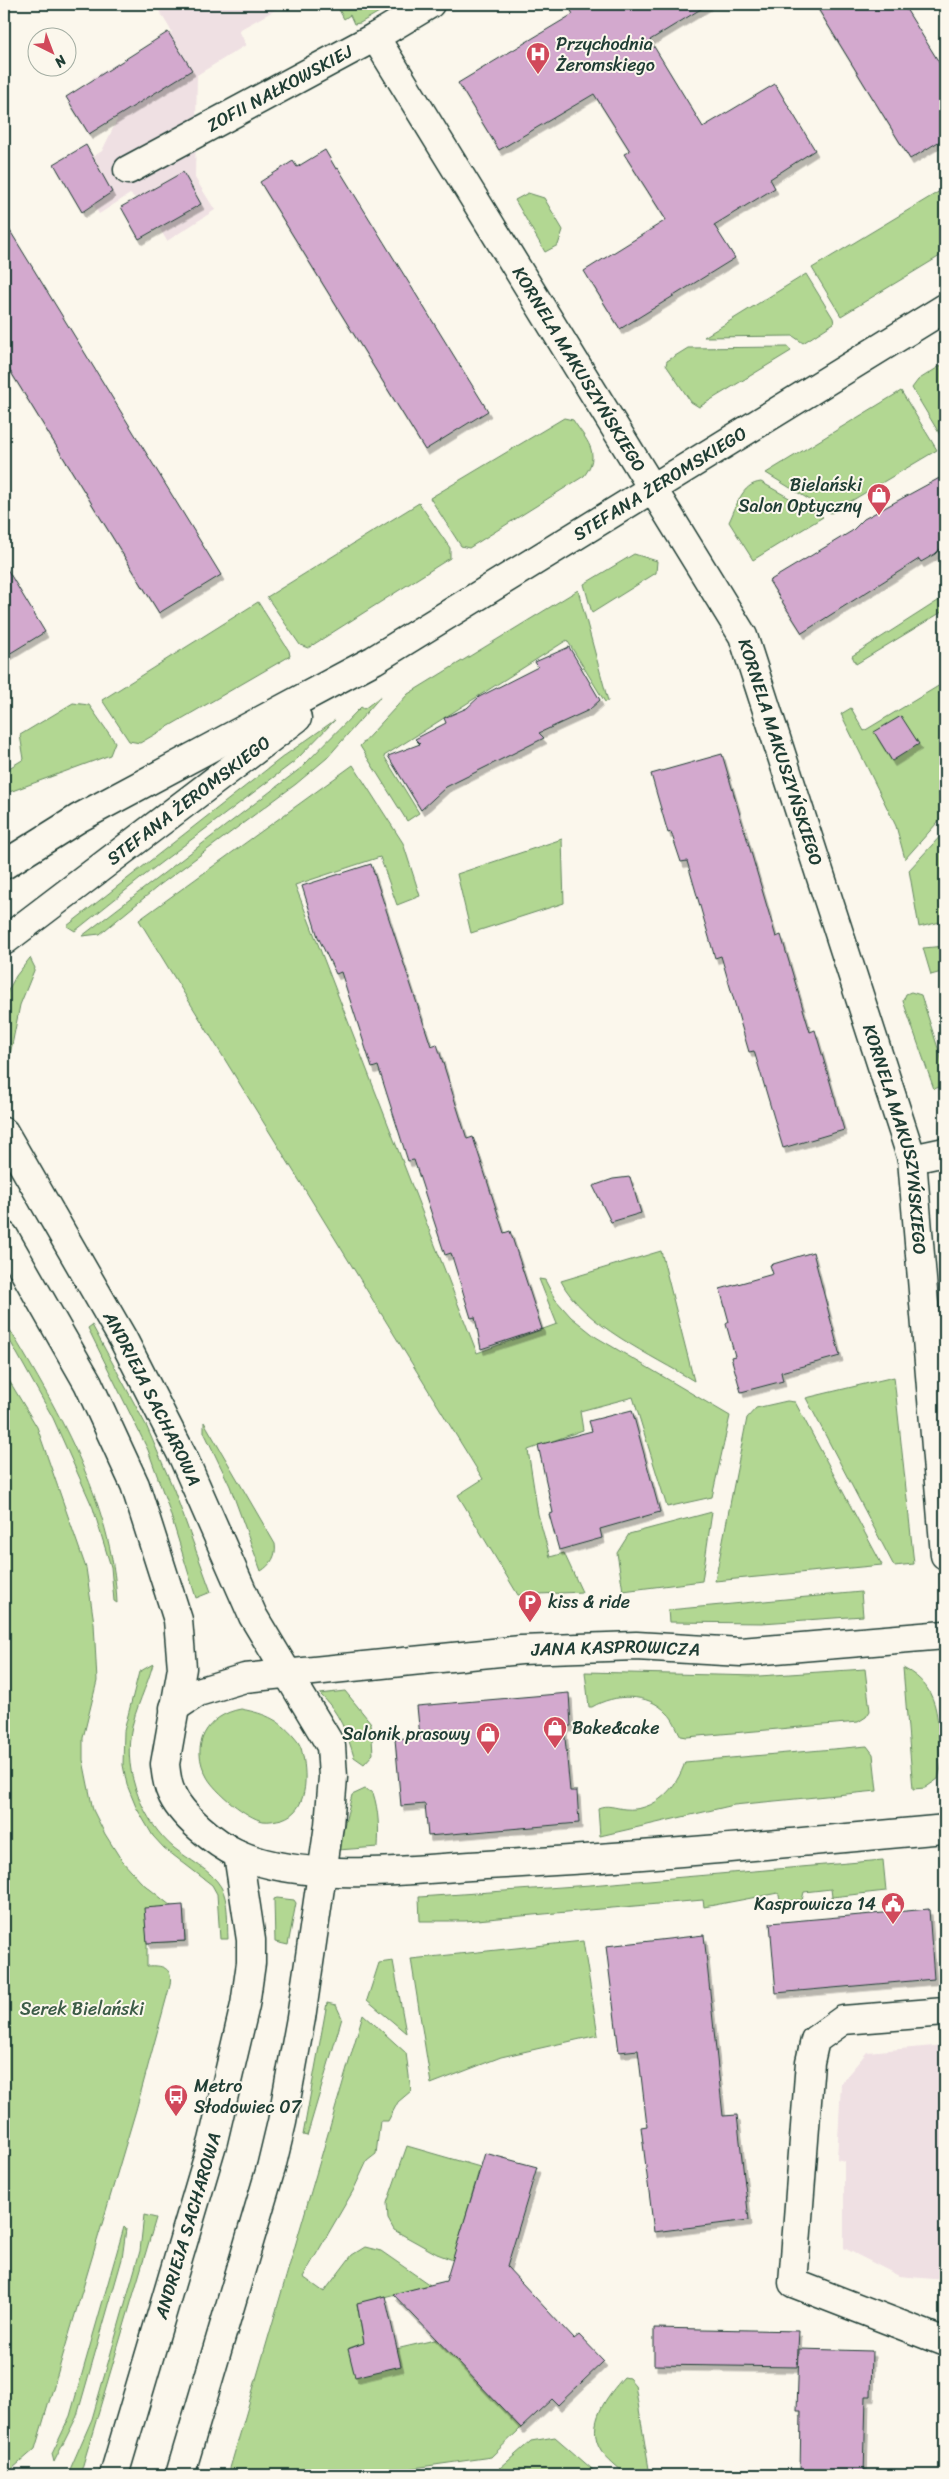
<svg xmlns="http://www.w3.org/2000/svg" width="949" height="2479" font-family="Sriracha,sans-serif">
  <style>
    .built { fill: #efe0e3 }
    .green { fill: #b2d792; stroke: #688a63 }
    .building { fill: #d3a9ce; stroke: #1f3d34; filter: url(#shadow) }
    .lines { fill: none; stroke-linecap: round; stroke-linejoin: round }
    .street-casing { stroke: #1f3d34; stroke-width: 31 }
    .secondary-casing { stroke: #1f3d34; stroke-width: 31 }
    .street { stroke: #fbf7ec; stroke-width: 28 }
    .secondary { stroke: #fbf7ec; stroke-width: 28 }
    .labels { text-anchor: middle; stroke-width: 4; stroke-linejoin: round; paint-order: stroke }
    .poi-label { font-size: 18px; fill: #1f3d34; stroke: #fbf7ec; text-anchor: start }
    .street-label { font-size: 18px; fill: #1f3d34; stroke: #fbf7ec }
    .park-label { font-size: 18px; fill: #3c5c47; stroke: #fbf7ec }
  </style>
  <defs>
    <filter id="shadow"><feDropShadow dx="3" dy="5.5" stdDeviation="0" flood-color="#0004"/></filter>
  </defs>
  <rect width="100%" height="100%" fill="#fbf7ec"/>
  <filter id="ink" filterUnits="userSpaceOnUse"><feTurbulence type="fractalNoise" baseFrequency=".02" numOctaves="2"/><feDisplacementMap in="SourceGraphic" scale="10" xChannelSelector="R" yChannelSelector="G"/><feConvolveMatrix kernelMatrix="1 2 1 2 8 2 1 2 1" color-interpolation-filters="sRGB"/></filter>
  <g filter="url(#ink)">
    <!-- built -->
    <path class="built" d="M155,4H286L239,30L246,45L197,75L195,178L215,210L167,241L147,208L130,194L99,214L72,171L102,151L117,120L92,78L172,32Z
      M945,2045V2280L899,2276L844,2248V2161L837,2159L841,2083L867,2052Z"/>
    <!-- green -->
    <path class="green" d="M336,4H393L360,23L354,24L350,15L344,19Z
      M945,188V253L841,316L812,268Z
      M528,193L544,198L563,230L558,245L545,252L515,200Z
      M806,274L833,318L834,323L803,343L793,336L704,337Z
      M788,347L791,351L699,407L691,402L666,365L667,361L688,348Z
      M945,363V443L912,388L918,380Z
      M901,391L937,450L831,513L766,473Z
      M564,418L573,420C586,440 602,453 584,476L469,548L461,546L430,498Z
      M761,482L823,517L753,560L729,522C737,506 741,484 761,482Z
      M419,503L450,548V558L308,648L300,645L267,597Z
      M634,554L657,561L656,573L592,613L584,584Z
      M578,590L608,701L605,702L567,640L384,756L419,813L407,821L360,746L408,694Z
      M941,599L945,610L856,664L852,656Z
      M258,602L289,651L290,656L140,743L129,741L102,700Z
      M945,682V814L905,859L896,826L841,714L851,708L864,731Z
      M381,696L327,758L296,784L161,884L100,934L82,936L301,768L361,707L364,709Z
      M73,703L89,705L115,742L110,755L4,794V771L24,759L20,735Z
      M335,720L295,761L150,871L75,931L67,926L284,756Z
      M353,765L403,843L420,896L397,905L380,857L295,885L477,1353L557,1324L539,1279L545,1280L555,1299L571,1317L596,1337L730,1416L712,1497L667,1507L633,1397L580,1411L583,1430L528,1450L538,1514L550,1557L564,1553L582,1592L518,1595L458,1495L483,1479L139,920Z
      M945,831V921L919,927L909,870Z
      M562,839L564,903L471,933L457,874Z
      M945,946V971L931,975L923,948Z
      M30,958L35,968L20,1005L9,1060L4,1071V998L16,976Z
      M911,992L921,995L945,1070V1085L934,1089L903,1001L906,994Z
      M661,1251L694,1381C653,1356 582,1324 561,1281Z
      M4,1320C55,1405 113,1502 117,1603L114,1601L111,1567L93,1508L53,1418L4,1330Z
      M92,1325L146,1425L174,1490L211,1592L196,1598L168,1506L148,1450L88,1328Z
      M4,1372L37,1427L86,1568L94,1623L97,1681L83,1738V1760L93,1810L105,1834L122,1861L141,1882L171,1906L183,1907L185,1941L147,1943V1966C162,1965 173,1967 170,1985L136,2110L35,2449L5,2475Z
      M894,1377L914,1564L894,1566L806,1398Z
      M787,1401L795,1402L882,1565L715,1581L747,1418L756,1408Z
      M204,1422L275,1544C277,1555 271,1565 261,1571L230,1486L204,1432Z
      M712,1512L702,1581L623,1591L617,1553L629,1534Z
      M861,1592L863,1616L762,1623L669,1622L668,1610Z
      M153,1664C147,1687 135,1708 131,1732C123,1772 143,1822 174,1848C189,1860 211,1870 221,1887C229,1901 227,1923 228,1939H220L217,1894L212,1885L164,1848L153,1836L136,1807L127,1785L123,1765L124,1731L139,1672Z
      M903,1668C945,1688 937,1730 940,1770L938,1779L925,1788L913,1789Z
      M865,1669L870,1711L866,1717L858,1722L687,1737L681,1736C676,1728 674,1719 667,1713C648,1692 614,1694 592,1707H589L585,1672L759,1676Z
      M345,1691L371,1723L373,1754L364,1764L354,1757C347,1733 339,1712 320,1694Z
      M241,1709C267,1714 281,1720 298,1742C301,1746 302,1752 303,1756C307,1777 308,1811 282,1819C277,1820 269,1822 263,1821C247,1818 215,1792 207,1777C189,1745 207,1715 241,1709Z
      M867,1746L873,1754L877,1791L734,1805L600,1836L598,1808C607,1804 615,1808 625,1809C655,1812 677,1788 685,1762Z
      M365,1789L373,1793C379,1811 379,1829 378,1847L338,1850L352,1795Z
      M883,1860L886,1891L832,1897L831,1889L804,1892L802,1900L781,1901L778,1893L704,1907L703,1900L465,1921H420L419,1897L590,1885Z
      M277,1898L294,1900L296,1903L288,1945L275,1942L274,1899Z
      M583,1941L598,2035L501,2057L431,2084L411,1959Z
      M393,1961L406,2033L367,2000L379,1963Z
      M327,2003L336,2005L342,2018L307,2136L303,2135Z
      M363,2014L406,2053L411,2091L398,2102L388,2121H380L376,2154L367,2161L353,2191L303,2277L324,2292L352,2255L365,2247L381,2251L430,2285L357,2304L364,2343L349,2348L355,2376L401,2365L396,2349L439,2339L521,2428L491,2457L364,2475H228Z
      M407,2146L480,2167L453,2260L437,2254L394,2230L388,2219L387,2203Z
      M144,2215L156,2218L80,2475L68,2474L92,2419L140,2251Z
      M124,2227L126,2229L122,2259L77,2416L54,2462L52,2454L70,2416Z
      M624,2377L629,2378L635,2385L650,2475H626C618,2467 607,2459 601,2450C585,2424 607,2396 624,2377Z
      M555,2437L599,2475H492L531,2441Z"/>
    <!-- building -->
    <path class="building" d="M567,4H709L650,40L703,127L775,84L815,150L770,179L775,188L714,225L735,258L620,329L584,271L666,220L624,154L630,151L594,94L499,150L458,83L573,14Z
      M815,4H903L945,72V138L910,159Z
      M168,32L192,70L89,134L66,97Z
      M86,145L112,192L82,212L54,164Z
      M325,150L336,169L338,168L488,411L425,450L260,182L293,161L297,167Z
      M183,172L201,204L139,239L121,207Z
      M4,221L221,575L159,613L4,361Z
      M945,475V544L935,554L921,562L919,559L802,633L769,581L852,531L864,519Z
      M4,564L45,632L4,657Z
      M569,647L600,700L589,710L539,733L544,738L446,787L421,810L388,756L420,744L415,739L446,723L444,718L467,708L479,697L538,667L535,662Z
      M901,716L919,744L892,761L874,732Z
      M722,754L776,937L781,935L810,1032L815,1030L844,1130L783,1148L754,1051L749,1052L721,956L715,958L687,861L681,862L671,832L668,833L651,774Z
      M371,864L431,1046L437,1044L467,1139L473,1137L504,1233L510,1231L542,1329L481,1349L475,1317L471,1318L451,1253L445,1255L414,1160L408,1161L378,1066L372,1068L341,972L336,974L318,937L302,886Z
      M630,1177L641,1213L611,1222L593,1186L613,1179Z
      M813,1252L840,1356L781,1372L783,1381L741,1392L731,1357L735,1356L726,1324L729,1322L720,1289L773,1274L770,1265Z
      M632,1410L660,1512L600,1529L602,1538L559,1550L549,1514L553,1513L538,1445L592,1431L589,1421Z
      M569,1693L571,1726L564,1727L570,1791H577L579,1823L428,1836L425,1804L401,1806L395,1739L420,1737L417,1706Z
      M183,1905L185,1941L147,1943L144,1908Z
      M929,1909L934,1979L776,1993L770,1923Z
      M704,1935L723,2116L737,2115L749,2220L654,2232L641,2127L647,2126L638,2050L619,2052L606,1946Z
      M485,2153L537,2167L507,2267L574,2339L579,2335L604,2361L558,2405L552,2399L521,2428L393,2294L446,2281Z
      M385,2296L401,2366L355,2377L348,2349L364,2343L357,2303Z
      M654,2328L799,2331L797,2367L654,2365Z
      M799,2349L872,2351L871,2396H866L864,2475H800L801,2411H797Z"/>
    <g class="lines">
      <!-- street casing -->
      <g class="street-casing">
        <g id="street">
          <path id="s1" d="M375,37L743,636L912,1159L945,1555"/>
          <path id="s2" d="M128,170L375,37L430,4"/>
          <path d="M912,1159L945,1152"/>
          <path d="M945,2012L843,2020L815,2040L810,2062L793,2283L945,2342"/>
        </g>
      </g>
      <!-- secondary casing -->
      <g class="secondary-casing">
        <g id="secondary">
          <path id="s3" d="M4,865L79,818L374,660L945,308"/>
          <path id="s4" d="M4,941L297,718"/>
          <path id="s5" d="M4,1132L123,1339L184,1459L253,1616L331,1746L333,1777L329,1825L301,2018L282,2122L271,2168L180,2475"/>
          <path d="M4,1236L88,1383L135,1485L178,1620L182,1668L165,1764C166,1773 167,1784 171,1792C180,1815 216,1844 238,1854C306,1884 413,1869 486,1865C640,1857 792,1843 945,1829"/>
          <path id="s6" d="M174,1708L198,1692L245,1678L521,1650L636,1646L741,1652L945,1635"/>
          <path id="s7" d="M114,2475L213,2141L245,2005L251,1963V1940L238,1854"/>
        </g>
      </g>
      <!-- street -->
      <use href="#street" class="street"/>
      <!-- secondary -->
      <use href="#secondary" class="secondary"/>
    </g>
  </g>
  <!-- icons -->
  <defs>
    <g id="hospital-pin" transform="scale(1.25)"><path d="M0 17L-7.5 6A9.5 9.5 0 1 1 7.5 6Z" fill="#d1495b" stroke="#fbf7ec"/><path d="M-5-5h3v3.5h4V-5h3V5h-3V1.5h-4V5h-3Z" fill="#fff"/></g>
    <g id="shop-pin" transform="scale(1.25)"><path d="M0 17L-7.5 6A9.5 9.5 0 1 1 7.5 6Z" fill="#d1495b" stroke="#fbf7ec"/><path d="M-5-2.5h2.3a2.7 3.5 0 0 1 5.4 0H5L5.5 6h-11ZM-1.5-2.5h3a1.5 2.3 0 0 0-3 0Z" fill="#fff"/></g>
    <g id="parking-pin" transform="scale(1.25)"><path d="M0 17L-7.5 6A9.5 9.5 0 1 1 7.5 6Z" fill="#d1495b" stroke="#fbf7ec"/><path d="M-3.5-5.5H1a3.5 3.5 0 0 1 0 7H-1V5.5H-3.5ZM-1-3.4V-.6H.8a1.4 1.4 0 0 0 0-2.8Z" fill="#fff"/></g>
    <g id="civic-pin" transform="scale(1.25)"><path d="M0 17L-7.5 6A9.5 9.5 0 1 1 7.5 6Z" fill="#d1495b" stroke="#fbf7ec"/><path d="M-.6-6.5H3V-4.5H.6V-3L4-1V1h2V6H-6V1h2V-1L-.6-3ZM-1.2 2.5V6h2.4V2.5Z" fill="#fff"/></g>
    <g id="bus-pin" transform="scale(1.25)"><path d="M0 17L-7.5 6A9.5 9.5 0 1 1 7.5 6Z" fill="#d1495b" stroke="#fbf7ec"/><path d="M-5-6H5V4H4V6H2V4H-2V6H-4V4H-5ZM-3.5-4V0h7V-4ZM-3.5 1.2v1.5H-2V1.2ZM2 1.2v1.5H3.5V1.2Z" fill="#fff"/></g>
  </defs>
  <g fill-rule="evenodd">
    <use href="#hospital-pin" x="538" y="54"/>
    <use href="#shop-pin" x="879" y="495"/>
    <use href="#parking-pin" x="530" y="1602"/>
    <use href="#shop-pin" x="555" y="1728"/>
    <use href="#shop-pin" x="488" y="1734"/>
    <use href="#civic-pin" x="893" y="1904"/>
    <use href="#bus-pin" x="176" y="2096"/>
  </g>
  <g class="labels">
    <!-- poi labels -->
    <g class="poi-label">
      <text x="556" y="50">Przychodnia<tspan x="556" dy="21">Żeromskiego</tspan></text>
      <text x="862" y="491" text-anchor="end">Bielański<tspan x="862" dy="21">Salon Optyczny</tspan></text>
      <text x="548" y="1608">kiss &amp; ride</text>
      <text x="572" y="1734">Bake&amp;cake</text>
      <text x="470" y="1740" text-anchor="end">Salonik prasowy</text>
      <text x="876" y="1910" text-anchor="end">Kasprowicza 14</text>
      <text x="194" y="2092">Metro<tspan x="194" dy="21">Słodowiec 07</tspan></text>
    </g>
    <!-- street labels -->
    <g class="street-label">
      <text dy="6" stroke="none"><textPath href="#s2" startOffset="172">ZOFII NAŁKOWSKIEJ</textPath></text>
      <text dy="6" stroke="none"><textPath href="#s1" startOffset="390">KORNELA MAKUSZYŃSKIEGO</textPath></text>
      <text dy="6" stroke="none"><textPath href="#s3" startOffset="759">STEFANA ŻEROMSKIEGO</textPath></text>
      <text dy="6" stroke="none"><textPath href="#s1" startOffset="825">KORNELA MAKUSZYŃSKIEGO</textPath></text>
      <text dy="6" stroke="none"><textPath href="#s4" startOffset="232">STEFANA ŻEROMSKIEGO</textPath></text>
      <text dy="6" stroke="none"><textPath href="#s1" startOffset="1230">KORNELA MAKUSZYŃSKIEGO</textPath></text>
      <text dy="6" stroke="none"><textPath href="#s5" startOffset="305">ANDRIEJA SACHAROWA</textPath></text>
      <text dy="6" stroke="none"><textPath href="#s6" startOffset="450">JANA KASPROWICZA</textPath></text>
      <text dy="6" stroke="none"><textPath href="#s7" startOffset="260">ANDRIEJA SACHAROWA</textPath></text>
    </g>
    <!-- park labels -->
    <g class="park-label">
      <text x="82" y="2015">Serek Bielański</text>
    </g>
  </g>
  <!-- margin -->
  <rect width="949" height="2479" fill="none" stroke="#fbf7ec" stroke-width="20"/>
  <rect x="10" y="10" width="929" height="2459" fill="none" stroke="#1f3d34" stroke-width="2" filter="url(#ink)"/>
  <!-- north arrow -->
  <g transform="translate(52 52) rotate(138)"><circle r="24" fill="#fbf7ec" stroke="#a3ada2"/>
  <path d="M0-4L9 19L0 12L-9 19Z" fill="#d1495b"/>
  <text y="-8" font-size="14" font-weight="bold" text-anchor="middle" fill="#1f3d34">N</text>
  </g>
</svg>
